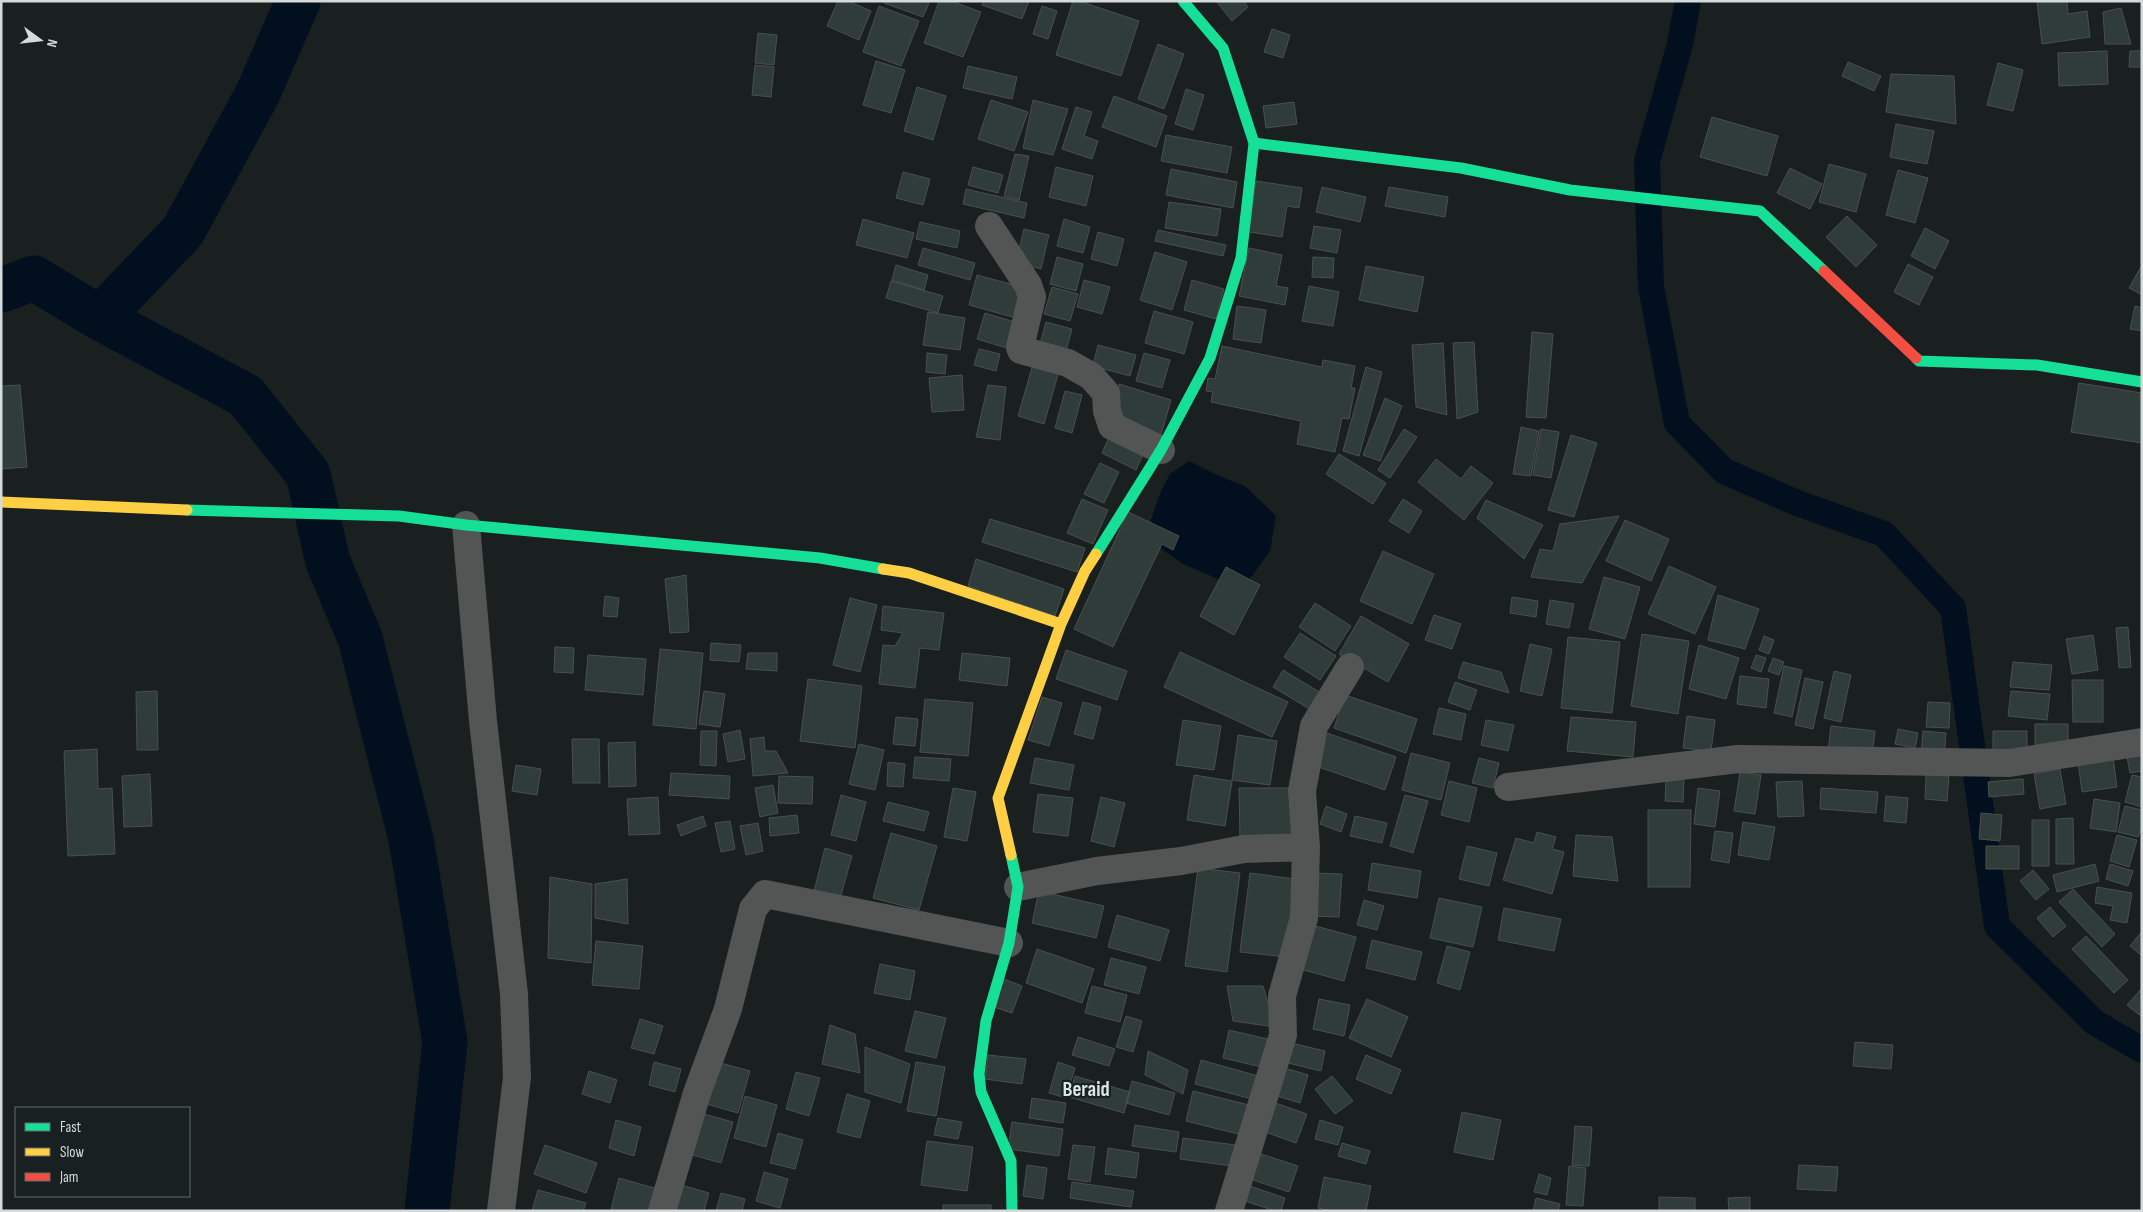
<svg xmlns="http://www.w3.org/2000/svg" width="2143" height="1212" font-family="'Sofia Sans Condensed',sans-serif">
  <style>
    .water { fill: #020f1f }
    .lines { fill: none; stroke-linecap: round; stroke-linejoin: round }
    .canal { stroke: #020f1f; stroke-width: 26 }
    .river { stroke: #020f1f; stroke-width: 45 }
    .building { fill: #2f3c3a; stroke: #4b4f4e }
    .street { stroke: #535555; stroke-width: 28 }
    .fast { stroke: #16e098; stroke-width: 11 }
    .slow { stroke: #ffcf43; stroke-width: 11 }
    .jam { stroke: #f24e42; stroke-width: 11 }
    .labels { text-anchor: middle; stroke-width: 4.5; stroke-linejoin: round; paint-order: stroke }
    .district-label { font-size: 21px; font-weight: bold; fill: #dbe6e6; stroke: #182021 }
  </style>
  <rect width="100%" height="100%" fill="#1a1f1f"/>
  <!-- water -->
  <path class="water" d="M1189,461L1219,476L1245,486L1276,516L1270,551L1249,580L1223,581L1183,564L1156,545L1151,520L1161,491L1170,474Z"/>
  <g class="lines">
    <!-- canal -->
    <path class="canal" d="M1688,1L1680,44L1647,161L1651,287L1677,423L1724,471L1797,503L1884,534L1953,608L1997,926L2094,1022L2142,1050"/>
    <!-- river -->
    <path class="river" d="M1,290L34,278L100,318L246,396L308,474L328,562L360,638L411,839L445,1042L427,1211
      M100,318L183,231L258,93L298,1"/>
  </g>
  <!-- building -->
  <path class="building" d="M838,1H848L871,11L859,40L827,26Z
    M885,1H930L923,17L884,3Z
    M939,1H951L981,12L963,57L924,43Z
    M983,1H1029L1022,19L982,5Z
    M1073,1H1079L1139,21L1121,76L1056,55Z
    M1216,1H1244L1248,7L1232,21Z
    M2037,1H2067L2068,14L2087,11L2090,37L2042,44Z
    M879,6L919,21L901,66L863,52Z
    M1042,6L1057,11L1048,39L1033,34Z
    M2121,8L2131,44H2105L2103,12Z
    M1272,29L1290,35L1283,58L1264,52Z
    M758,33L777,35L774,65L755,63Z
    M1158,44L1184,54L1164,109L1138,99Z
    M2107,51L2108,84L2059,86L2058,53Z
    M2130,51H2142V67H2129Z
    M876,61L905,70L891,113L863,105Z
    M1848,62L1881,76L1874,91L1842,76Z
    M1998,63L2023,70L2013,111L1987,105Z
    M755,65L774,67L771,97L752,95Z
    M968,66L1017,77L1012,99L963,88Z
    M1891,74L1954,76L1956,124L1886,112Z
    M917,87L946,96L933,140L904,131Z
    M1186,89L1204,95L1193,130L1175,124Z
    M1114,96L1167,116L1156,147L1102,127Z
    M991,100L1028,112L1014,151L978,139Z
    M1033,100L1068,109L1053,155L1023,148Z
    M1294,102L1297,124L1266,128L1263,106Z
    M1076,107L1092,112L1084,136L1098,141L1092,159L1062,149Z
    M1712,117L1778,136L1767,176L1700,157Z
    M1896,124L1934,131L1927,164L1890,157Z
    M1166,135L1232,147L1227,173L1161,161Z
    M1015,154L1029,156L1019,200L1004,196Z
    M1829,164L1866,174L1856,212L1819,202Z
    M973,167L1003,175L998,193L968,185Z
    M1056,167L1093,176L1086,206L1049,197Z
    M1790,168L1822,184L1810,209L1777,193Z
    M1171,169L1237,182L1233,208L1166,195Z
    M1898,170L1928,178L1915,223L1886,215Z
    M903,172L930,179L923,205L896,198Z
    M1256,181L1302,188L1299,208L1287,206L1282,237L1249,232Z
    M1322,187L1366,197L1360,222L1316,212Z
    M1389,187L1448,197L1445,217L1385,206Z
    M966,189L1027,203L1024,218L963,204Z
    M1169,202L1221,209L1217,236L1165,228Z
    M1847,216L1877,245L1856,267L1826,237Z
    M863,219L914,233L907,258L856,245Z
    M1064,219L1090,227L1083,253L1057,246Z
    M920,222L960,231L957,248L916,239Z
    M1314,226L1341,230L1337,253L1310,248Z
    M1925,228L1949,241L1935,269L1911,256Z
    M1024,229L1049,235L1041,269L1016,262Z
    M1158,230L1226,245L1223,256L1155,241Z
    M1098,232L1124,239L1117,266L1091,259Z
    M923,248L975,263L970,280L918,265Z
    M1249,248L1282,255L1276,286L1288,288L1285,305L1239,296Z
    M1155,252L1187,262L1172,310L1140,300Z
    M1057,257L1083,264L1076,291L1050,284Z
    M1313,257L1334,258L1333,278L1312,277Z
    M1908,264L1933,277L1919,305L1894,292Z
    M896,265L928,275L924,290L892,280Z
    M2142,265V295L2129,288Z
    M1366,266L1424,277L1417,312L1359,300Z
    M977,275L1025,288L1016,318L969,305Z
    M1084,280L1110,287L1102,314L1077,307Z
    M1192,280L1224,289L1216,319L1184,310Z
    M891,281L943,296L938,313L886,298Z
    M1309,286L1339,292L1333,326L1302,321Z
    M1052,287L1078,294L1070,321L1044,314Z
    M1237,306L1266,310L1261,343L1233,339Z
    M2135,306L2142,308V331L2130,329Z
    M1154,311L1193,322L1184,354L1145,343Z
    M928,312L965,318L960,350L923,345Z
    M985,313L1018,323L1010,349L977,339Z
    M1046,322L1072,329L1065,355L1039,348Z
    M1532,332L1553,334L1546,418L1526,417Z
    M1474,342L1478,412L1457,419L1453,343Z
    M1443,343L1447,415L1416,407L1412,345Z
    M1098,345L1136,355L1130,376L1093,366Z
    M1222,346L1322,367L1323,360L1355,366L1351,388H1355L1349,419L1342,418L1335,452L1297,444L1301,421L1211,402L1213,392L1206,391L1208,378L1215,379Z
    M979,349L1000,354L996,371L974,365Z
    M927,353L947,355L945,374L926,372Z
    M1144,353L1170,360L1162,388L1136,381Z
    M1033,364L1059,371L1044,424L1018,416Z
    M1366,367L1382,372L1359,456L1343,451Z
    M962,375L964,410L932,412L929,378Z
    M2079,383L2142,393V443L2071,432Z
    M1119,384L1171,400L1160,438L1114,413Z
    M20,385L27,467L1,469V386Z
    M988,385L1006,387L1000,440L976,437Z
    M1065,391L1082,395L1072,433L1055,428Z
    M1385,398L1402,406L1380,461L1363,455Z
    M1521,427L1539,431L1531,476L1513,474Z
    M1404,429L1417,437L1390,478L1378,470Z
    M1541,429L1559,432L1551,478L1533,475Z
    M1111,433L1145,450L1136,470L1102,453Z
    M1571,435L1597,443L1574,517L1548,510Z
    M1339,454L1386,483L1373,504L1326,474Z
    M1436,459L1461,479L1471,466L1493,483L1464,520L1418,482Z
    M1100,463L1119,472L1104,503L1084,494Z
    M1082,499L1108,510L1093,544L1067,533Z
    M1403,499L1422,511L1409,533L1389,521Z
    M1486,500L1543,525L1524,559L1477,518Z
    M1128,512L1179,536L1173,550L1162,544L1113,647L1074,629Z
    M1619,516L1582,583L1531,577L1540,549L1553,551L1560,524Z
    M990,519L1085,548L1077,572L982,542Z
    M1625,520L1669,539L1651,581L1606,561Z
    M1383,551L1434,574L1412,624L1360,601Z
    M976,559L1064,589L1055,616L968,586Z
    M1669,566L1716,587L1695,634L1648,614Z
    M1226,567L1260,585L1234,635L1200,616Z
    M686,575L689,632L670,633L665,579Z
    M1604,577L1640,587L1625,639L1589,629Z
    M1718,595L1759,609L1745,649L1708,640Z
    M605,596L619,598L617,617L603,616Z
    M1512,597L1538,601L1536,617L1510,613Z
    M850,598L877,605L860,672L833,665Z
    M1550,600L1574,604L1569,628L1546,624Z
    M1315,603L1351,626L1335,651L1299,627Z
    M883,606L944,613L939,650L920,648L915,688L879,684L883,645L895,646L903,633L881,630Z
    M1434,615L1461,624L1452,649L1425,640Z
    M1361,616L1409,644L1388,682L1339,654Z
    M2128,627L2131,667L2119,668L2116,628Z
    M1300,633L1336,656L1320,680L1284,657Z
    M1642,634L1689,641L1678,714L1631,706Z
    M2093,635L2098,670L2072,674L2066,639Z
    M1764,636L1774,640L1769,654L1759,650Z
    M1568,637L1620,642L1612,713L1561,708Z
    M711,643L741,645L739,662L710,660Z
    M1530,644L1552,649L1542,696L1520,691Z
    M1699,645L1739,658L1726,699L1689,689Z
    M555,647L574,648L573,673L554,672Z
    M660,649L703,653L696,729L653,725Z
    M1066,650L1127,671L1117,700L1056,679Z
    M1180,652L1288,702L1272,737L1164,687Z
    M748,653H777V671L746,669Z
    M962,653L1010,658L1007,686L959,680Z
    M588,655L646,659L643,695L585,690Z
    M1756,655L1766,658L1761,672L1751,668Z
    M1773,658L1784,662L1779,675L1768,671Z
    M1463,662L1501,672L1509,693L1458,678Z
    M2013,662L2052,665L2049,690L2010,687Z
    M1784,666L1802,670L1792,717L1774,713Z
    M1283,670L1321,693L1311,710L1273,687Z
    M1834,671L1851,675L1841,722L1824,718Z
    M1740,676L1769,679L1766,708L1737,704Z
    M1805,678L1823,682L1813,729L1795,725Z
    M808,679L862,686L855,748L800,741Z
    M2072,680H2103V722H2073Z
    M1455,682L1477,690L1470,710L1448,702Z
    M157,691L158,750H137L136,692Z
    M704,691L725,694L720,727L699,724Z
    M2011,691L2050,694L2047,720L2008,716Z
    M1345,695L1417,719L1406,753L1334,728Z
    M1042,697L1062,703L1049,746L1028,740Z
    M925,699L973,703L968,756L920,752Z
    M1083,702L1101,707L1093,739L1074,734Z
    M1928,702L1950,703L1949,728L1926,727Z
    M1439,708L1466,714L1461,740L1433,734Z
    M1687,716L1715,720L1711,751L1683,748Z
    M896,717L918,719L915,746L893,744Z
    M1571,717L1636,722L1633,757L1567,751Z
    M1183,720L1221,726L1214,770L1176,765Z
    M1486,720L1514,725L1508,751L1481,745Z
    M2035,724H2068V747H2035Z
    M1831,726L1875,731L1872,757L1828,751Z
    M1898,729L1918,733L1915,748L1895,744Z
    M740,730L745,759L728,762L723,734Z
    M701,731H717L716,766L700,765Z
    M1923,731L1946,733L1944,757L1921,756Z
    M1993,731H2027V754H1993Z
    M1324,732L1396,757L1385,790L1313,765Z
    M1238,735L1277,741L1270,785L1232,780Z
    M764,737L765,751H776L788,773L753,776L750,739Z
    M572,739H599L600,783H573Z
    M635,742L636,786L609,787L608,743Z
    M859,744L884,750L875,790L849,784Z
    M97,749L98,789L112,788L115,854L68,856L64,751Z
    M2142,749V771L2130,773L2126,751Z
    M1411,753L1450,763L1441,800L1402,790Z
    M915,757L951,759L949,781L913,778Z
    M2113,757L2117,787L2082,792L2078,762Z
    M1035,758L1074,765L1069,790L1030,783Z
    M1479,758L1499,763L1493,788L1472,783Z
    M888,762L905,764L903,787L887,786Z
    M516,765L541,769L537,795L512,791Z
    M2060,769L2066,804L2040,809L2034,774Z
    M1740,772L1761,775L1755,814L1734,811Z
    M671,773L730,776L729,799L669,795Z
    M150,774L152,826L124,827L122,776Z
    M1194,775L1232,781L1225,826L1187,820Z
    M1926,775L1949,776L1947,801L1925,799Z
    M2132,775L2142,777V807L2125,802Z
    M779,776L813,777L812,804L778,803Z
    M1666,779H1684L1683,802L1665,801Z
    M2023,779L2024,794L1989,797L1988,782Z
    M1449,781L1477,788L1469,822L1441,815Z
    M1802,781L1804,816L1778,817L1776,782Z
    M773,785L778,813L760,817L755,788Z
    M953,788L976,792L967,841L944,837Z
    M1239,788H1296V839H1240Z
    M1698,788L1720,791L1715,827L1694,824Z
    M1821,788L1878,792L1876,813L1820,809Z
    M1038,794L1073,798L1068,836L1033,832Z
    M841,795L866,802L856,841L831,835Z
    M1405,795L1428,801L1413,853L1390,846Z
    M1886,796L1908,798L1906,823L1884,821Z
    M658,797L660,834L629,835L627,799Z
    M1101,797L1125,803L1114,847L1091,841Z
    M2094,799L2120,803L2116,832L2090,828Z
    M888,802L929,812L924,831L883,821Z
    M1326,806L1347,814L1341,832L1320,824Z
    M2125,806L2142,810V825L2138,837L2118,832Z
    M1648,810H1691L1690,887H1648Z
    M1981,813L2002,815L2000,841L1979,839Z
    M797,815L799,833L770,836L769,818Z
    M703,816L706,826L681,836L677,825Z
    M1355,816L1387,823L1382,843L1350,836Z
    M2073,818L2074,864H2056V819Z
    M2032,820H2049V866H2032Z
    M730,821L735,849L721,852L715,823Z
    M1743,822L1775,827L1769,860L1738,855Z
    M758,823L763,851L746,855L740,826Z
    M1715,831L1733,833L1729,863L1711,860Z
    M1537,832L1556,837L1552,849L1564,852L1552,894L1503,880L1516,838L1534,843Z
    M891,833L937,846L919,910L873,898Z
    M1576,835L1612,837L1618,881L1573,876Z
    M2117,835L2137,840L2129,867L2110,861Z
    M1467,846L1497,853L1489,886L1459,879Z
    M1986,846H2019V869H1986Z
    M825,848L852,856L839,902L813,895Z
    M1372,863L1421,871L1417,898L1368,890Z
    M2095,864L2099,881L2057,892L2053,875Z
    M2110,864L2133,871L2128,886L2106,879Z
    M1198,868L1240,873L1227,972L1185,966Z
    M2033,870L2049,889L2036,900L2020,881Z
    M1250,873L1295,879L1286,957L1240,952Z
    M1316,873L1342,874L1339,917L1313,916Z
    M550,877L592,884L591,963L548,958Z
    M627,879L628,924L595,918V884Z
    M2097,887L2132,893L2127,923L2110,920L2113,906L2095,903Z
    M2073,889L2115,934L2102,947L2059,902Z
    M1039,891L1104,906L1096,938L1032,923Z
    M1439,898L1482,907L1473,947L1430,938Z
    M1364,900L1384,906L1377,930L1357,925Z
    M2050,907L2066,926L2053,937L2037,918Z
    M1504,908L1561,919L1554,951L1498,940Z
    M1117,915L1169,930L1160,961L1108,947Z
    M1312,925L1356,937L1344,981L1300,969Z
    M2142,931V956L2130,946Z
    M2086,936L2128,980L2114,993L2072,949Z
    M1372,940L1422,952L1415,980L1366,968Z
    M596,941L643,946L639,989L592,985Z
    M1447,946L1470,952L1460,990L1437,983Z
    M1037,949L1094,969L1082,1003L1026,983Z
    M1111,958L1146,967L1139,994L1104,985Z
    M880,964L915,971L910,1000L874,993Z
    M1004,979L1022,986L1012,1013L994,1007Z
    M1092,986L1127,995L1120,1022L1085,1013Z
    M1227,986H1263L1275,1027L1233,1021Z
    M2142,988V1017L2127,1005Z
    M1319,999L1350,1005L1344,1036L1313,1029Z
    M1367,999L1408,1017L1391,1057L1349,1038Z
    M915,1011L946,1018L936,1058L905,1051Z
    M1126,1016L1142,1021L1133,1052L1116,1047Z
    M640,1019L663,1026L654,1054L631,1048Z
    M830,1025L855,1034L860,1073L822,1064Z
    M1229,1030L1276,1041L1270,1069L1223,1058Z
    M1078,1037L1115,1049L1109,1066L1072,1055Z
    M1855,1042L1893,1045L1891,1069L1853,1066Z
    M1291,1043L1325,1051L1321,1071L1288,1063Z
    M865,1047L910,1064L901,1103L865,1092Z
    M1148,1051L1188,1070L1183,1094L1145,1075Z
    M988,1055L1026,1059L1022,1084L985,1079Z
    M1366,1055L1401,1070L1391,1094L1356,1079Z
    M1201,1060L1258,1076L1252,1099L1195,1084Z
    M654,1062L681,1069L675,1092L649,1085Z
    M717,1062L750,1071L738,1113L706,1104Z
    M916,1062L945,1067L936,1116L907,1111Z
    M1058,1062L1075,1068L1066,1098L1049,1093Z
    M1285,1068L1308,1075L1300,1103L1277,1096Z
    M589,1071L617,1080L610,1103L582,1094Z
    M796,1072L820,1078L809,1116L786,1109Z
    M1075,1076L1130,1092L1124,1113L1069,1097Z
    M1332,1076L1353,1101L1335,1114L1315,1089Z
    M1132,1081L1175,1093L1169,1115L1126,1103Z
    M1193,1091L1249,1105L1242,1135L1186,1121Z
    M847,1094L870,1101L860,1138L837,1132Z
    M745,1096L777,1105L766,1147L734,1138Z
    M1032,1098L1066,1103L1063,1123L1029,1118Z
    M1267,1100L1307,1114L1296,1143L1257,1129Z
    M1462,1112L1501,1120L1493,1160L1454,1152Z
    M700,1113L733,1122L721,1163L689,1154Z
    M938,1118L962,1122L958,1139L934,1135Z
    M616,1120L641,1127L634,1156L609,1148Z
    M1320,1120L1343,1127L1338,1145L1315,1139Z
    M1012,1122L1063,1129L1059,1156L1008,1149Z
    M1135,1125L1179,1132L1176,1152L1132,1146Z
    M1575,1126L1592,1127L1589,1166L1572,1165Z
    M778,1133L803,1140L795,1169L770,1163Z
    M1183,1138L1243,1146L1240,1167L1180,1159Z
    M927,1141L973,1147L967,1191L921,1185Z
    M1342,1143L1370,1151L1366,1164L1338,1156Z
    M545,1145L597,1163L586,1193L534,1174Z
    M1073,1145L1095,1147L1090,1182L1068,1179Z
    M1108,1148L1139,1153L1136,1178L1105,1174Z
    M1252,1151L1298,1166L1289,1192L1244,1177Z
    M1027,1165L1047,1168L1043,1199L1023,1196Z
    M1799,1165L1838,1167L1836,1191L1797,1189Z
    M1569,1166L1586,1168L1583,1206L1566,1205Z
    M764,1172L788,1179L780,1208L756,1201Z
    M1539,1174L1551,1178L1547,1195L1534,1192Z
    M1324,1177L1371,1186L1366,1211H1331L1318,1208Z
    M619,1178L661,1190L655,1211H617L611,1209Z
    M1072,1182L1134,1191L1131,1207L1070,1198Z
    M674,1183L709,1193L704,1211H666Z
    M1244,1184L1285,1198L1281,1211H1275L1239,1199Z
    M538,1190L586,1203L583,1211H532Z
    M721,1193L745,1199L742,1211H716Z
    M1659,1197L1695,1198V1211H1659Z
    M1750,1197V1211H1729L1728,1198Z
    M1536,1198L1560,1204L1558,1211H1533Z
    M943,1205H991V1211H943Z"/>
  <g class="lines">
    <!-- street -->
    <path class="street" d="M989,226L1028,285L1032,297L1020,347L1021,350L1068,363L1091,376L1106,393L1107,411L1112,426L1161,450
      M466,525L483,721L514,994L517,1077L501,1211
      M1508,787L1738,759L2009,763L2142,742
      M1018,887L1097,871L1181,861L1244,849L1306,847
      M662,1211L697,1093L728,1009L753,909L765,894L1009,943
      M1229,1211L1283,1035L1282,996L1304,918L1306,847L1302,791L1314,726L1350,667"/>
    <!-- fast -->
    <path class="fast" d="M1254,143L1461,168L1570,190L1760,211L1824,271
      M1916,358L1919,361L2037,365L2142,382
      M187,510L399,516L466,525L820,558L883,569
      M1096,554L1161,450L1210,358L1241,258L1254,143L1223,48L1183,1
      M1011,855L1018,887L1009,943L986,1021L979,1074L981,1092L1011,1161L1012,1211"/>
    <!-- slow -->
    <path class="slow" d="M1,502L187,510
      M883,569L909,573L1061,624
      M1011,855L998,798L1061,624L1085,571L1096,554"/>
    <!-- jam -->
    <path class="jam" d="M1824,271L1916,358"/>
  </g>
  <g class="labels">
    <!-- district labels -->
    <g class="district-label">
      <text x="1086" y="1096">Beraid</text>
    </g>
  </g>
  <!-- border -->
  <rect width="2143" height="1212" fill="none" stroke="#d5dbdb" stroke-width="5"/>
  <!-- legend -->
  <rect x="15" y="1107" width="175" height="90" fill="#182021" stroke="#646b6b"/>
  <rect x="25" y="1123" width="25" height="8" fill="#16e098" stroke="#646b6b"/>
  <text x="60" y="1132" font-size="15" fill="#d5dbdb">Fast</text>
  <rect x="25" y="1148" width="25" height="8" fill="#ffcf43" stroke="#646b6b"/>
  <text x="60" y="1157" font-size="15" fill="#d5dbdb">Slow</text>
  <rect x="25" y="1173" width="25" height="8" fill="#f24e42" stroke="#646b6b"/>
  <text x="60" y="1182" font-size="15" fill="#d5dbdb">Jam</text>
  <!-- north arrow -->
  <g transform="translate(40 40) rotate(105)" stroke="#182021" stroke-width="4" paint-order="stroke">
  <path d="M0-4L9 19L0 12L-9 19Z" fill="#d5dbdb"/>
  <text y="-8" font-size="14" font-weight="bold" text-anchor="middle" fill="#d5dbdb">N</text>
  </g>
</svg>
